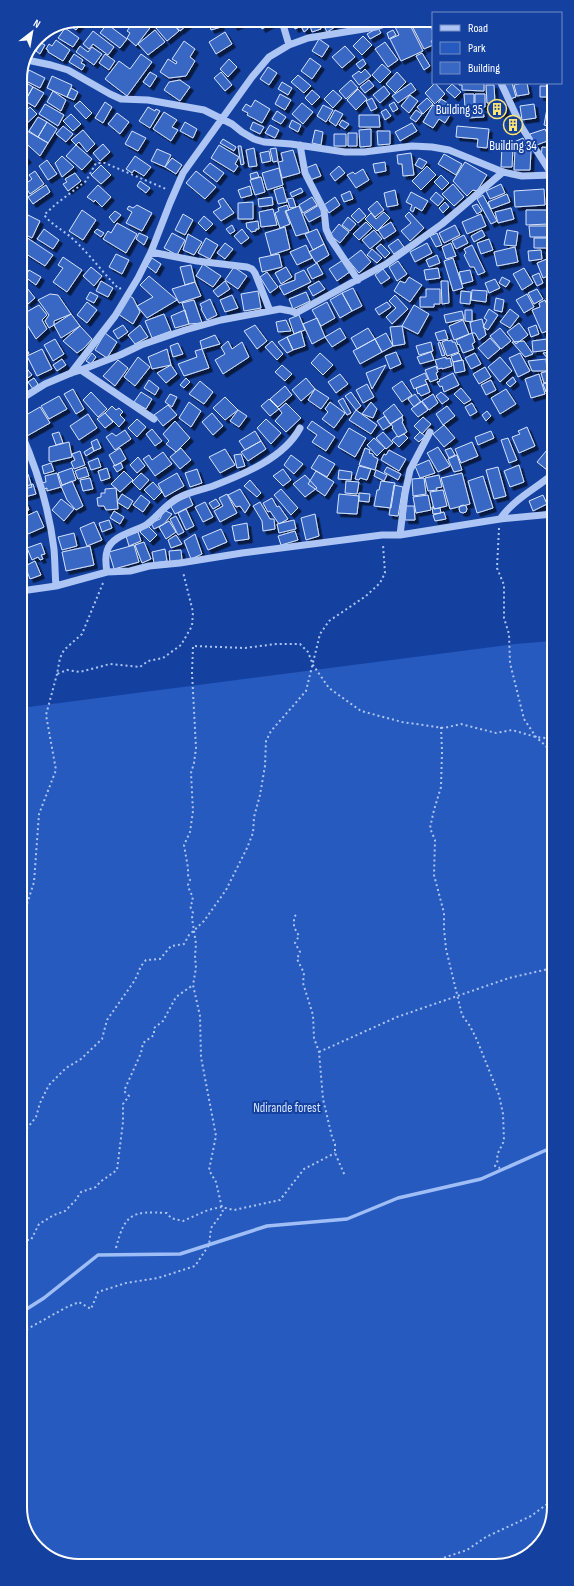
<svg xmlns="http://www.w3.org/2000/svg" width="574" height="1586" font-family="'Sofia Sans Condensed',sans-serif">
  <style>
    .green { fill: #275abe }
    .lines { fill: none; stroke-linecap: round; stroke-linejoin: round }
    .stream { stroke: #9fbef7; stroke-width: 3.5 }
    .building { fill: #3867c4; stroke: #d5e3fd; filter: url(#shadow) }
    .path { stroke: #acc5f4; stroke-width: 2; stroke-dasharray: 2 3; stroke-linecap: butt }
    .minor { stroke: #acc5f4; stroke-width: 7 }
    .labels { text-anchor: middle; stroke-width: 4; stroke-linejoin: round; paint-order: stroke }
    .poi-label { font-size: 13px; fill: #fff; stroke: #1441a0; text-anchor: end }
    .park-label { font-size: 13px; fill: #d5e3fd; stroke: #1441a0 }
    .rim { fill: none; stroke: #fff; stroke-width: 2 }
  </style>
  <defs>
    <filter id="shadow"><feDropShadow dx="3.5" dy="3.5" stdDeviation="0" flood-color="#0009"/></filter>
  </defs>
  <rect width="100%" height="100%" fill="#1441a0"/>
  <!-- green -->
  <path class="green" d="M553,641L554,1507L542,1543L510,1564L75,1566L43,1554L22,1522L21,708L515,644Z"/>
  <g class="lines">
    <!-- stream -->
    <path class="stream" d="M22,1312L44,1298L98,1255L180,1254L267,1226L347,1219L398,1198L481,1179L553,1147"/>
  </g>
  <!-- building -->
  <path class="building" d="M79,20L83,21L76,30L71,26L74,22Z
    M143,20H156L136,46L127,38L130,33L127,31L132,24L138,27Z
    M165,20H170L179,31L167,41L156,28Z
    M177,20H193L180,31L173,23Z
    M208,20H219L221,27L211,30Z
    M231,20H241L243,23L234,27Z
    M258,20H278L262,29Z
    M291,20H303L308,29L304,32L301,26L295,29Z
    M308,20H318L321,29L312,32Z
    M321,20H332L335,27L327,32Z
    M352,20H361V25L346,27L345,21Z
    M413,20H427L433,31V40L431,41L433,45L424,49L410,22Z
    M408,21L423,51L401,61L390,39L399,35L395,27Z
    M107,24L127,39L120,48L100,33Z
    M65,28L79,38L73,47L58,38Z
    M378,28L381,33L370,39L367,34Z
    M155,30L165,42L148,55L138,44Z
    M393,30L396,35L389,39L387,33Z
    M93,31L114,47L108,55L93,44L89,49L83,44Z
    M225,32L232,44L216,54L209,42Z
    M363,36L372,45L362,55L353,46Z
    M319,39L329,46L322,57L312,51Z
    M56,40L70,50L63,61L48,52V50L46,49L49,44L52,46Z
    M184,41L195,49L190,57L195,61L186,76L169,78L160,72L168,59L176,64L177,62L172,59Z
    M385,42L398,60L388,67L375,49Z
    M41,43L45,45L40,54L36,51Z
    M80,46L88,52L92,47L102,54L94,65L76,52Z
    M345,46L355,57L342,68L332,57Z
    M422,53L430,66L424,70L416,56Z
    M74,54L83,60L81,63L85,65L82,70L69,62Z
    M105,54L115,61L109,70L99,63Z
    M141,54L152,62L127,96L105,79L119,61L130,69Z
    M310,58L321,66L312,79L301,71Z
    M229,59L237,67L228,77L220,69Z
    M363,59L366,64L360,69L356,64Z
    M382,64L391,72L380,83L372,75Z
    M268,67L277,73L269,85L260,79Z
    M365,69L371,76L359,85L352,76L359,71L361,73Z
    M29,70L45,78L40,88L24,80Z
    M150,72L157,76L150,87L143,82Z
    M221,72L232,85L225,91L214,78Z
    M397,72L406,82L395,93L386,84Z
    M298,75L311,86L304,93L291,82Z
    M52,76L72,85L67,97L47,88Z
    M20,79L33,87L25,101L20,96Z
    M180,80L190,87L180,101L164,90L169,82Z
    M351,80L358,88L346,99L339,91Z
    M369,80L374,86L365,93L360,87Z
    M282,82L292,88L288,95L278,89Z
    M411,83L416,90L398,103L392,96Z
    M435,83L445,94L435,104L425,93Z
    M459,83H484V91L462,90V85H459Z
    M502,83H512L516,97L507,100Z
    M523,83H527L529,94L517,96L514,85Z
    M452,84L461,92L455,98L446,90Z
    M486,85H494L495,103H487Z
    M384,86L390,94L380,103L373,95Z
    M540,86H552V97H540Z
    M33,87L44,93L35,107L25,101Z
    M71,88L78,92L74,100L67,97Z
    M358,89L367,99L356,110L347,100Z
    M312,90L320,97L312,105L305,98Z
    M333,90L342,98L333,108L324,99Z
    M53,91L66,100L61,111L47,102Z
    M280,94L291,100L285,110L275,104Z
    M464,94H474V107H465Z
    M475,94H485V107H475Z
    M410,95L418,101L409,113L401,106Z
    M20,98L28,107L20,114Z
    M372,98L377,108L371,111L366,101Z
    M427,98L433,104L423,114L417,107Z
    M441,99L451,105L447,112L437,105Z
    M255,100L270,109L262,123L247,115L248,113L242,110L246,104L251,107Z
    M80,101L92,113L86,119L74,106Z
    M105,102L112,107L103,123L95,118Z
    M394,102L398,109L393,112L389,105Z
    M302,103L313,112L303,124L292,114Z
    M548,103H552V127L544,125Z
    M45,104L64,115L58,126L39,114Z
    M490,104H505V114H490Z
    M534,104L536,118L522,120L520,106Z
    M323,105L333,110L326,122L317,116Z
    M433,105L450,115L445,123L439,119L433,128L423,122Z
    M30,107L37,114L23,127L20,123V116Z
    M148,107L155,111L156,109L160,111L150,128L139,121Z
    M386,109L391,116L385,120L381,112Z
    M335,110L343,114L336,126L329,121Z
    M416,110L422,114L416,122L410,118Z
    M483,110L484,117L466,118L467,111Z
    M277,111L286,117L281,124L272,119Z
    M164,112L177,120L172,127L178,130L171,141L153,129Z
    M117,113L129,122L120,134L108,124Z
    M71,114L81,124L73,131L63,121Z
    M359,115H379L380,127H359Z
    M38,117L47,122L38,137L29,131Z
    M514,119L519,127L511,132L506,123Z
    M292,120L301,125L298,132L289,127Z
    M342,120L349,124L345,129L339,125Z
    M47,122L57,129L48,143L38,137Z
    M185,122L197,129L193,138L180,131Z
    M253,122L264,127L260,134L250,129Z
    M412,123L417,131L400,141L395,132Z
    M270,125L279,130L275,138L265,133Z
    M63,126L73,134L66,142L56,134Z
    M457,126L489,129L487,148L477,147L478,139L456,137Z
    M22,128L48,143L40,156L20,138V130Z
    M371,129V146L360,147L359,130Z
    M545,129L550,140L534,146L530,134Z
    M83,130L95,144L87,152L79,142L76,145L71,140Z
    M315,130L323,132L321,145L312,143Z
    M132,131L146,138L138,151L125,144Z
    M377,131H390V144L378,145Z
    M348,133H357V146H348Z
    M334,134H346V146H334Z
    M523,138L526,145L517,149L514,142Z
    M223,139L236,147L234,151L220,143Z
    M103,144L110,152L100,161L93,153Z
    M76,145L92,159L82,170L66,156Z
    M219,145L239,157L235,164L238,166L234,172L211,158Z
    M238,146H241L244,164L241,165Z
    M502,147H513L512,167H501Z
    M542,147L551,148L550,162L541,161Z
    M254,148L257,166L249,167L246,150Z
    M276,148L278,161L273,162L270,149Z
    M157,149L171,155L165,167L151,161Z
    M293,150L300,173L282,178L278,162L283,161L281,153Z
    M515,150L531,151L530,170H514Z
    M269,151L271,161L262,163L260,153Z
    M22,153L28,159L21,165L20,155Z
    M411,153L414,175L403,176L402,164H398L397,155Z
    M444,154L462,164L456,175L438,164Z
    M62,156L74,167L62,177L55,163Z
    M135,156L151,167L144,176L134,170L132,173L126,169Z
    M172,158L182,165L176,174L165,167Z
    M419,158L427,162L422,169L415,165Z
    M47,160L57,174L48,180L39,166Z
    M385,162L386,171L375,173L373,164Z
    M465,162L487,175L477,191L473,190L467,196L453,181Z
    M210,163L224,173L217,182L203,171Z
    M316,164L321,176L310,180L306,168Z
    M101,165L111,175L101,184L91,175Z
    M339,166L345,173L335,181L330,174Z
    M427,166L436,175L421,190L412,181Z
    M279,168L283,185L267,190L262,173Z
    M363,169L369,180L356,188L347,175L353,172L355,174Z
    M35,171L44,184L30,194L24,185L32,179L29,175Z
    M196,171L216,187L205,199L186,183Z
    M257,172L259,177L251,179L250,174Z
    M75,173L81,181L68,191L63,184L67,182L65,179Z
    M441,175L449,183L442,190L434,182Z
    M261,177L265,192L255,195L250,180Z
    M140,181L150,188L146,193L137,186Z
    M453,184L464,197L454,206L442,194Z
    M501,184L505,193L490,199L486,191Z
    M46,185L50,192L33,204L28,197Z
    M98,185L111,197L102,207L95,200L94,202L87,197Z
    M250,186L252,195L241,198L238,190Z
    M283,187L287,202L278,204L274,190Z
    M301,188L303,192L292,197L290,193Z
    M544,189L545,205L515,207L514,191Z
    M395,190L398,205L387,207L384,193Z
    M350,191L353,199L344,202L341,195Z
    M411,192L428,201L422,211L415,207L413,212L410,210L412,205L406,202Z
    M436,192L444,199L438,206L430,199Z
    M507,194L510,202L491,209L488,202Z
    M483,195L497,221L491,224L477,199Z
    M272,197L273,205L259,207L258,199Z
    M312,197L317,205L303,213L299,205Z
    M335,197L340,205L329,213L324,205Z
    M223,198L234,213L221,221L213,212L221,207L218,201Z
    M293,198L296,207L290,208L287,199Z
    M377,201L384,210L375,217L368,209Z
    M253,202V219H238V203Z
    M445,202L449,207L443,213L439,208Z
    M477,204L482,211L477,214L472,206Z
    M137,205L152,213L142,231L126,223L132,212L127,209L129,206L133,208Z
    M287,205L289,210L285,211L290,224L280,228L275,213L279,211L278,208Z
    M319,205L324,214L309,222L304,214Z
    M299,206L309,232L296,236L286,211Z
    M359,208L366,216L358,223L351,216Z
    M511,208L514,219L498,223L495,212Z
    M273,209L277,225L261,227L259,212Z
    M82,210L96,220L83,240L69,231Z
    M526,210H548V224L526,225Z
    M115,211L121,215L114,223L109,217Z
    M384,212L390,218L377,231L365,219L371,213L376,219Z
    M409,212L424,228L410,241L401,231L411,223L405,216Z
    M183,214L193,220L185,235L175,230Z
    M481,214L486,226L467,234L462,222Z
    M28,215L40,221L32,238L20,232Z
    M204,216L213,224L206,231L198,223Z
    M348,217L356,224L350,231L342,225Z
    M258,221L259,229H256V231L251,232L250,230L247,228L246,223Z
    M366,222L372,228L359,240L353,234Z
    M391,222L396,231L384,239L378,230Z
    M117,223L137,234L126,253L103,239L108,231L111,233Z
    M339,224L349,232L340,243L330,235Z
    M232,225L235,231L230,234L226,229Z
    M455,225L460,235L444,243L439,233Z
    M529,226H548V237H530Z
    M285,227L290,249L271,255L265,233Z
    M44,229L59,240L53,249L37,239Z
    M97,229L104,233L101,237L94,232Z
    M242,229L249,238L241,244L234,236Z
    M317,229L324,244L313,250L305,234Z
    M374,230L382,239L370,249L362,240Z
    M482,230L485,236L474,242L471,236Z
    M507,230L518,232L516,246L504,245Z
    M139,233L148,237L144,245L136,239Z
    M172,233L185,240L177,255L164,248Z
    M437,233L442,245L436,247L430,236Z
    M188,234L202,242L194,255L183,250Z
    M23,235L53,255L45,266L20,250V240Z
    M464,235L468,243L456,249L452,241Z
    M206,238L218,245L210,259L198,253Z
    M534,238H548L549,248H534Z
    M398,239L404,247L394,254L388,246Z
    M489,239L493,250L481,254L477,243Z
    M225,243L233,249L225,259L217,253Z
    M427,243L432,253L415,262L410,252Z
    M451,243L456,256L446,259L442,247Z
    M324,244L329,255L316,263L309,252Z
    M381,244L390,253L385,258L376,248Z
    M306,245L312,258L297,265L290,252Z
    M472,245L485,272L478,275L474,267H470L464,255L466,253L464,249Z
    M515,247L518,262L497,266L494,252Z
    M372,249L382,258L377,263L367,255Z
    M361,250L371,262L359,273L348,260Z
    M541,250L542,259L529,261L528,251Z
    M116,254L129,260L122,274L109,267Z
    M279,254L282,267L262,272L259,258Z
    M437,255L440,263L429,267L426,260Z
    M63,257L82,270L67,292L53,282L63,268L58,265Z
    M152,258L161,264L156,273L147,266Z
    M453,258L463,288L453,291L444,261Z
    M547,259L552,274L543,278L537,263Z
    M343,260L351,271L337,281L329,269Z
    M398,261L407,274L397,281L389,267Z
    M317,263L323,274L312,279L307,269Z
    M203,264L221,276L213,287L196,276Z
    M191,265L195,282L185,285L180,267Z
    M91,267L102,276L94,286L83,276Z
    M234,267L247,276L238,289L225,280Z
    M286,267L292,277L281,284L275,273Z
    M438,268L440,278L426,280L424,270Z
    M524,268L533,283L522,290L513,274Z
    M383,269L390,278L381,284L375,275Z
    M29,270L41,277L36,285L25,277Z
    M304,270L311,282L284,295L279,286L295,280V274Z
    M470,270L473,281L462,284L459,272Z
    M267,272L278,287L270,293L260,277Z
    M539,273L543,283L537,286L532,276Z
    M149,276L177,300L147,318L137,306L153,297L140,285Z
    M409,277L422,285L410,302L394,291L400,281L405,283Z
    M502,277L510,281L506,287L499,283Z
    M495,279L500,288L489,293L485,283Z
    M101,281L113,288L108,297L96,291Z
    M225,281L230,289L218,297L213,291Z
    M319,281L325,289L313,296L308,287Z
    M441,281H448L449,303L442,304Z
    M195,282L201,296L179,303L172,289Z
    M27,288L35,298L28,304L20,294Z
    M353,288L362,306L352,311L342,293Z
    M426,289H440V304H434V307H420V297H426Z
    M537,289L543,299L534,304L528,293Z
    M472,290L487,291L486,302L471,300Z
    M258,291L261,308L244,311L241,294Z
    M461,291L471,292L470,304L460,303Z
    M90,292L98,296L94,303L86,299Z
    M306,292L310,301L293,309L289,299Z
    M342,293L352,311L340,318L330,300Z
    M50,294L58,295L71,314L54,321V325L49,328L45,321L49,315L38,300Z
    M527,294L534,307L524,313L516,300Z
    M128,295L133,298L140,312L133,324L118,314Z
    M232,295L238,308L225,312L220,300Z
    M395,295L408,309L392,324L386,317L396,308L389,301Z
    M552,295V311L546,298Z
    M496,298L504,300L502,312L494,310Z
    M210,299L217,315L207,320L201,309L202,308L200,304Z
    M194,300L202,323L189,324L182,303Z
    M545,300L552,317V329L542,333L532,310L540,307L539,303Z
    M20,302L27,309L20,316Z
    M87,302L97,310L87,323L77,315Z
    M327,302L335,318L321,326L312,310Z
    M387,302L391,307L379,315L375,309Z
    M39,305L47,315L42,320L47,329L36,339L21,315Z
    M414,305L429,314L418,334L402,326Z
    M489,309L498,315L488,330L483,327L487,320L484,318Z
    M510,309L519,316L510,328L500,322Z
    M185,310L189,324L175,328L171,316Z
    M465,310H472V322L465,321Z
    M462,311L464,319L446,323L444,315Z
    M71,314L80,326L61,338L54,325Z
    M164,314L171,331L152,338L145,321Z
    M299,315L305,330L294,334L289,319Z
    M317,318L325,337L312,344L303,324Z
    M482,319L486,335L479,340L475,333H472L470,322Z
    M286,320L291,331L278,332L276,322Z
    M463,320L469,334L454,340L449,326Z
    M519,323L528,335L516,344L507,332Z
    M123,325L128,332L118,339L113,331Z
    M140,325L148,337L135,344L128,335Z
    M255,325L267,341L257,349L244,331Z
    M536,325L539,334L531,337L528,328Z
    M80,326L92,339L84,348L77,353L63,341Z
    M402,326L405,344L393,346L390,327Z
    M340,328L346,338L332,347L325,337Z
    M368,328L375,339L357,349L351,338Z
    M500,328L511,341L501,349L490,336Z
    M445,330L448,339L438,341L435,333Z
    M301,331L305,346L293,350L287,337Z
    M105,333L117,342L107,358L95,350Z
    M386,333L393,346L382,352L375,339Z
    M472,333L475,342L472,344L474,349L463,353L459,344L458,345L456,340Z
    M215,335L220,344L202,349L200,341Z
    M287,337L293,350L287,353L278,342Z
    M490,338L500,349L488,359L478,348Z
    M55,339L64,354L53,361L44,345Z
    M375,339L382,352L360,364L353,351Z
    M547,339L549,350L533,352L532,341Z
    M447,340L448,341L452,340V342H455L459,352L447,356L442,342Z
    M228,341L232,349L242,342L249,357L223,374L215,360L225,354L221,347Z
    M272,341L283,354L277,360L265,347Z
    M524,341L533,354L525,357L512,342Z
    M431,342L433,351L419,355L416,346Z
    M440,342L445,355L442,356L438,343Z
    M178,343L183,354L173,357L170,346Z
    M24,346L29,353L24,359L20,357V349Z
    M42,349L52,369L37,376L27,356Z
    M167,349L171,365L152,369L148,357Z
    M202,349L209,368L184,376L178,364L197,357L195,351Z
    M396,352L401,364L390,369L385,356Z
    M431,352L434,360L420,364L417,357Z
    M552,352V360L548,359L543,353Z
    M92,353L96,357L91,364L86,361Z
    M320,353L333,365L323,375L311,363Z
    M459,353L462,360L453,362L451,356Z
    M475,353L481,364L471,369L465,358Z
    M520,353L530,371L518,377L509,358Z
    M138,357L150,367L135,386L124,377Z
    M446,357V359L450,358L452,366L442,369V368L438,369L435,360Z
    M500,357L512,371L500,382L488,367Z
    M62,359L66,365L57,371L53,365Z
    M546,359L547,371H532L528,361Z
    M118,360L128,368L115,386L103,376Z
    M463,360L465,371L455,373L453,362Z
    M171,365L177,374L166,383L157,373Z
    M282,365L292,374L285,381L275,372Z
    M386,365L372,389L366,373Z
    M25,366L32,375L22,382L21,380V370Z
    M436,366L438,372L436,373L438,379L430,382L425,370Z
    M485,367L491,377L479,384L473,374Z
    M552,370V381L544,383L541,373Z
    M425,373L428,379L425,380L427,384L414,389L410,380Z
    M453,373L459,385L444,392L442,386L440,387L437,382L440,381L439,380Z
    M340,374L348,384L336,393L328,382Z
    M539,374L545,394L531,398L525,379Z
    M513,377L516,382L510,387L506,383Z
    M34,378L38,384L33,389L28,382Z
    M186,378L190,382L184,388L180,385Z
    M306,378L315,389L301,401L292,390Z
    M149,380L159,388L155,395L144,388Z
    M491,380L496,390L486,395L481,385Z
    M200,381L213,392L204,404L189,394Z
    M402,381L412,395L402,402L392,388Z
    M550,382L552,390L546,392L543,384Z
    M367,384L374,397L363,403L356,390Z
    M427,384L430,392L421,396L419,393L418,394L416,388Z
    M285,386L292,395L278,407L270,399Z
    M461,388L471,400L464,404L454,394Z
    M73,389L84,409L76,414L64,394Z
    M315,389L329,398L321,409L308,400Z
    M506,389L516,404L500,414L491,398Z
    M91,392L107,409L98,417L83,400Z
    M141,392L152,399L146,409L134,402Z
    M351,392L361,406L356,410L345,396Z
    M441,392L449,399L442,404L436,396Z
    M170,394L177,397L172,407L165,402Z
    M415,394L421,402L414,407L408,399Z
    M433,394L438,403L429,410L422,401Z
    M59,396L67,409L49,419L41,406Z
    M225,397L238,410L225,420L213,408Z
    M343,398L351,413L347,415L338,401Z
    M269,399L279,409L270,416L261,406Z
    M421,401L428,410L418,417L411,409Z
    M189,402L201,411L191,427L179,418Z
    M330,402L345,413L334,428L322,419L328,412L325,409Z
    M371,402L377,409L373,418L362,414Z
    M286,403L301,418L286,432L275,421L282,413L279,409Z
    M472,403L477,412L470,416L465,407Z
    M394,404L403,416L390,424L383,413Z
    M168,405L177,415L163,426L154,415Z
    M112,406L116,410L119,408L123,412L120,415L125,420L119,427L105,413Z
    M447,406L455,416L443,425L436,414Z
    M40,407L50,423L27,436L21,425V418Z
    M238,410L247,416L239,427L230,421Z
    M356,410L377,425L371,434L349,420Z
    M487,411L491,416L486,421L482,415Z
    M105,413L113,422L105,428L97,419Z
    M212,413L223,426L213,435L202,422Z
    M88,414L97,428L79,440L70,426Z
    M385,416L391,425L383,430L377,421Z
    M402,417L403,421L402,422L407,432L398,437L392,428L393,427L391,424Z
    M423,417L431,424L422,434L414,426Z
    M137,419L146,427L137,437L128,428Z
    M266,419L281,433L271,444L257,428Z
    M175,421L190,438L176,452L166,444L169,441L163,434Z
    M312,421L335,437L326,451L312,442L317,435L307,428Z
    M444,425L455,438L444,447L433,434Z
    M527,427L535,446L519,453L512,437L520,434L518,431Z
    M349,428L366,438L355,457L338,447Z
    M152,429L162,441L155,446L146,434Z
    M125,430L131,439L115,450L106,437L112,433L116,436Z
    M255,431L261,441L245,450L239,441Z
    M491,431L494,438L478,445L475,437Z
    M59,432L63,443L56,445L52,434Z
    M383,432L393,443L386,449L376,438Z
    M420,432L425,436L419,442L414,438Z
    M404,434L408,438L399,447L392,440L397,436L398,437Z
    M374,438L385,448L377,456L367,445Z
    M508,438L517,460L509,463L501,440Z
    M97,439L101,448L94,451L91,442Z
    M261,441L266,449L248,461L241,452Z
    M69,442L72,457L51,462L49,461V447Z
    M472,442L478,456L461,463L455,449Z
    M92,447L94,451L86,456L84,452Z
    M438,447L450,466L438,472L427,453Z
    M120,448L126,459L115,466L109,455Z
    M181,448L191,460L180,469L170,457Z
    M365,448L370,450L369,453L373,454V456L378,459L375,470L359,465Z
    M451,448L455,455L449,458L445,450Z
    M225,449L235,465L220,473L209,457Z
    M389,450L406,459L399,471L381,460L384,454L386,455Z
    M547,450L552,455V463L547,470L537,462Z
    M80,451L85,465L74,469L71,462L75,460L72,454Z
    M163,452L172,464L155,476L143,459L149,455L152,460Z
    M241,454L245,466L237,468L234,455Z
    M291,455L303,464L294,474L284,465Z
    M319,455L335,464L327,477L311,468Z
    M457,455L462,470L454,472L448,459Z
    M138,457L145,466L137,473L130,465Z
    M98,458L101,467L91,470L88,462Z
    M429,460L435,473L420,478L415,466Z
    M51,463L54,471L44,474L42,466Z
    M121,463L123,468L117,472L113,466Z
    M519,465L524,482L510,487L504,471Z
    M359,466L371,469L367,480L360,478L359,480L355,479Z
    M86,467L89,476L78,479L75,471Z
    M387,467L401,474L398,480L384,472Z
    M498,467L506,496L494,499L486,470Z
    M72,468L76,480L62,485L58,473Z
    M107,468L110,478L101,481L98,471Z
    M197,469L202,483L190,487L185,473Z
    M283,469L291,480L283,486L273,476Z
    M339,470L352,472L351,480L338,479Z
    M376,470L387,475L384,481L374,476Z
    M124,471L133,480L120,492L111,484Z
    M316,471L334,482L325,496L308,484Z
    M57,473L61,487L47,491V488L44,489L42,483L46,482L45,476Z
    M141,473L149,480L140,490L132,482Z
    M177,473L184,486L165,497L158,484Z
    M462,473L470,504L450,509L441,478Z
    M28,474L32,487L21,490V476Z
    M305,475L317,488L305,497L293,484Z
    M439,475L442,487L436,488L437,490L428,491L425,478Z
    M483,476L493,508L477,513L468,481Z
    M90,478L93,489L83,491L80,480Z
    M424,478L426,494L413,496L412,479Z
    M250,480L261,493L257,497L244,486Z
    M72,481L83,506L76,510L67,500L61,486Z
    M346,481L359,482L357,494L345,493Z
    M381,481L395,483L391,508L374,506L377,490H379Z
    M153,482L162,492L154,500L144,490Z
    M33,484L36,494L25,497L23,487Z
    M394,485L403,487L398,516L389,515Z
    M116,488L118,509L106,510L104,506H98L97,498L101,497V493H105V489Z
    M240,489L250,505L245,513L240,506L236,507L228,495Z
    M281,489L298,508L291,515L274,495Z
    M443,490L447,506L434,509L430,492Z
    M359,493L370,494L369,502L359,501Z
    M122,494L133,501L128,509L117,502Z
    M227,494L237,513L220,522L214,511L223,506L219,498Z
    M339,494L359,496L357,514L337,513Z
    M141,495L150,502L143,512L133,505Z
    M428,495L431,510L416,513L413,497Z
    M543,495L547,504L533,511L529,501Z
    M189,496L193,505L175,514L170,505Z
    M272,498L277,507L279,506L288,519L279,524L270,511L268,512L263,503Z
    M61,499L74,509L64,521L52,510Z
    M216,499L220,505L213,509L209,503Z
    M26,502L29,510L21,513V503V504Z
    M205,502L213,517L203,522L195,507Z
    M260,502L270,519H274L275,529L263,531L262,521L253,506Z
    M459 509a4 4 0 1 1 8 0a4 4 0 1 1-8 0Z
    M406,506H414L415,520H405Z
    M432,507H434V509L440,508L441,513L433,514Z
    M186,509L194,526L186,530L178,513Z
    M164,510L172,514L164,524L154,529L151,523L160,519Z
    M37,511L44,527L28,534L22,518Z
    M114,511L124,517L120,524L110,518Z
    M444,512L446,519L435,521L433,515Z
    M315,514L319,536L306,540L301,518Z
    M176,516L184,532L178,535L170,519Z
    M109,520L112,528L102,532L99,523Z
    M294,520L296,529L279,533L277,524Z
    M169,521L176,532L166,539L159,527Z
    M94,522L102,540L87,546L80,528Z
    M247,523L249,539L235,541L232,526Z
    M147,525L157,535L150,542L140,532Z
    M221,529L227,542L208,550L202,537Z
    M295,531L298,540L281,545L278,536Z
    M138,532L141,541L129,546L126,536Z
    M74,533L77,546L62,550L58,537Z
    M195,534L202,554L191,559L184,541Z
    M176,535L182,544L171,548L168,540Z
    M144,542L151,559L142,563L135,545Z
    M41,543L45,554L41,555L43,559L40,560L38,557L32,560L27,548Z
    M134,545L139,562L114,569L109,552Z
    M21,546L26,561L21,563Z
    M90,546L94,565L66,571L62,552Z
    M165,549L167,561L154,563L152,552Z
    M181,550L182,560L170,562L169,551Z
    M35,561L41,575L30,579L25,566Z"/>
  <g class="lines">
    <!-- path -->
    <path class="path" d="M121,288L119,289C104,274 91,256 75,241C65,231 53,226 44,215L56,204L86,181L96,163H105L166,189
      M499,528L497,568L504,585V618L509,634L510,663L524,719L536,737L549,749V766L553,770
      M103,583L82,634L64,650L60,658L57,674L67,670L80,672L110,664L140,667L148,661L163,658L181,645L192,626L193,612L183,572
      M441,727L442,751L441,787L434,810L430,828L435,840L434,875L444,913V929L446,949L462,1015L470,1026L477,1040L499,1095L503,1114L504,1141L497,1155L498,1160L495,1166L500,1168
      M296,915L294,917V927L299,936L295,943L300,952L297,959L304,973L303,983L313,1015L314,1038L319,1052L323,1099L332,1137L335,1144V1153L345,1176
      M21,923L34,882L39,814L56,770L46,715L57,674
      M319,1052L397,1017L509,978L553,968
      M22,1121L25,1131
      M22,1143L25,1131L36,1117L40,1103L49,1085L66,1068L81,1059L102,1039L107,1020L135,980L141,966L146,960L160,959L171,946L184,944L189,935L204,921L226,890L247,848L253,833L254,817L260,795L265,766L266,741L271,731L306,691L320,634L329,621L366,596L380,583L385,573L383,545
      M22,1240H31L39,1224L54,1215L65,1211L75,1201L81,1192L96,1187L100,1182L117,1170L123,1122V1104L129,1096L124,1091L141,1053L143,1043L154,1035V1028L163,1021L176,997L193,985
      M116,1248C125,1213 132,1211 167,1213L171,1218L183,1221L208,1210L221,1207L234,1210L280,1200L304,1169L335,1153
      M22,1279L24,1290L22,1296
      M22,1332L65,1308L79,1302L91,1309L98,1292L126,1283L158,1278L195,1266L209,1245L211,1228L223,1212L216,1182L209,1170L216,1136L201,1057L200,1016L193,985L196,968L195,956L196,944L192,918L193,913L190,906L193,901L192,895L190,892L188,885L190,880L188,875V868L184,845L190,832L193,811L191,773L194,763L196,748L192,673L193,646L245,648L276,644H300L308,652L313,665L329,688L361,711L402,722L444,728L461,724L496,733L512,730L536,737L553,739
      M425,1564L467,1550L486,1537L531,1516L554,1499"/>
    <!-- minor -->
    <path class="minor" d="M286,20L284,28L289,45
      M27,60L51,65L68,70L110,94L121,99L148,100L204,110L232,124L242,132L254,139L264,142L291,144L345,152H364L412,146L432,147L449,150L503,172L522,176L552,175
      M501,83L521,126L552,175V181
      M300,145L305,173L324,210L326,229L330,238L358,280
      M151,252L197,261L247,267L252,269L255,273L270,311
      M81,370L154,419
      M71,373L115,316L138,278L151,252L170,203L183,173L252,77L269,57L289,45L308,38L376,27L397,20
      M21,399L45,384L71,373L81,370L120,355L141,345L185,330L221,320L280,309L291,311L296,313L386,264L442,224L503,172
      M21,433C37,469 49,509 54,549C55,561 55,574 56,586
      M500,519C514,499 534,490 553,474
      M400,535L405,494L410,470L430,432
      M107,572C106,566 105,557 107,551C111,536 133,532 146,525C157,517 166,504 178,498C189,492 201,490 213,486C244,474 284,458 300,428
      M21,591L56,586L107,572L130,571L149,566L180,563L242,553L382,535H400L500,519L553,514"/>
  </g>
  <!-- icons -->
  <defs>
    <g id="building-ring" transform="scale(1)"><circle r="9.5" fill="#1441a0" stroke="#ffe570" stroke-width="1.5"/><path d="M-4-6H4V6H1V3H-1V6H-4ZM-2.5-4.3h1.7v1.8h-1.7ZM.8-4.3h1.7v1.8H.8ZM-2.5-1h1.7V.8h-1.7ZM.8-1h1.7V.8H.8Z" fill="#ffe570"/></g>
  </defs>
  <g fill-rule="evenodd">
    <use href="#building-ring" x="497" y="109"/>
    <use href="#building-ring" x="513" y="125"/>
  </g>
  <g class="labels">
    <!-- poi labels -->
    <g class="poi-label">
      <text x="483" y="114">Building 35</text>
      <text x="513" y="150" text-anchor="middle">Building 34</text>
    </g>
    <!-- park labels -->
    <g class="park-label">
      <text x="287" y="1112">Ndirande forest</text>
    </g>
  </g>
  <!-- crop -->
  <path d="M0 0H574V1586H0ZM79 27H495A52 52 0 0 1 547 79V1507A52 52 0 0 1 495 1559H79A52 52 0 0 1 27 1507V79A52 52 0 0 1 79 27Z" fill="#1441a0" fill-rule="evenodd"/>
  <path class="rim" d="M79 27H495A52 52 0 0 1 547 79V1507A52 52 0 0 1 495 1559H79A52 52 0 0 1 27 1507V79A52 52 0 0 1 79 27Z"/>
  <!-- legend -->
  <rect x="432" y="12" width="130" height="72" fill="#1441a0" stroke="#728dc6"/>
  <rect x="440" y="25" width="20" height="6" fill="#acc5f4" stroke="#728dc6"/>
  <text x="468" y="32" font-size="12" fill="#ffffff">Road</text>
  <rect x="440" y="42" width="20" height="12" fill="#275abe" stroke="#728dc6"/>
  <text x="468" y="52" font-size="12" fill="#ffffff">Park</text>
  <rect x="440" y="62" width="20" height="12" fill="#3867c4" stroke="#728dc6"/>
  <text x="468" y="72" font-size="12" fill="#ffffff">Building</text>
  <!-- north arrow -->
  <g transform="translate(32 32) rotate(31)" stroke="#1441a0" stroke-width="3" paint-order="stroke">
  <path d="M0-3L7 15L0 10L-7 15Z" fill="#ffffff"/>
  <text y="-6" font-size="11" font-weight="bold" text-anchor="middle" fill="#ffffff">N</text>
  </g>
</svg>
